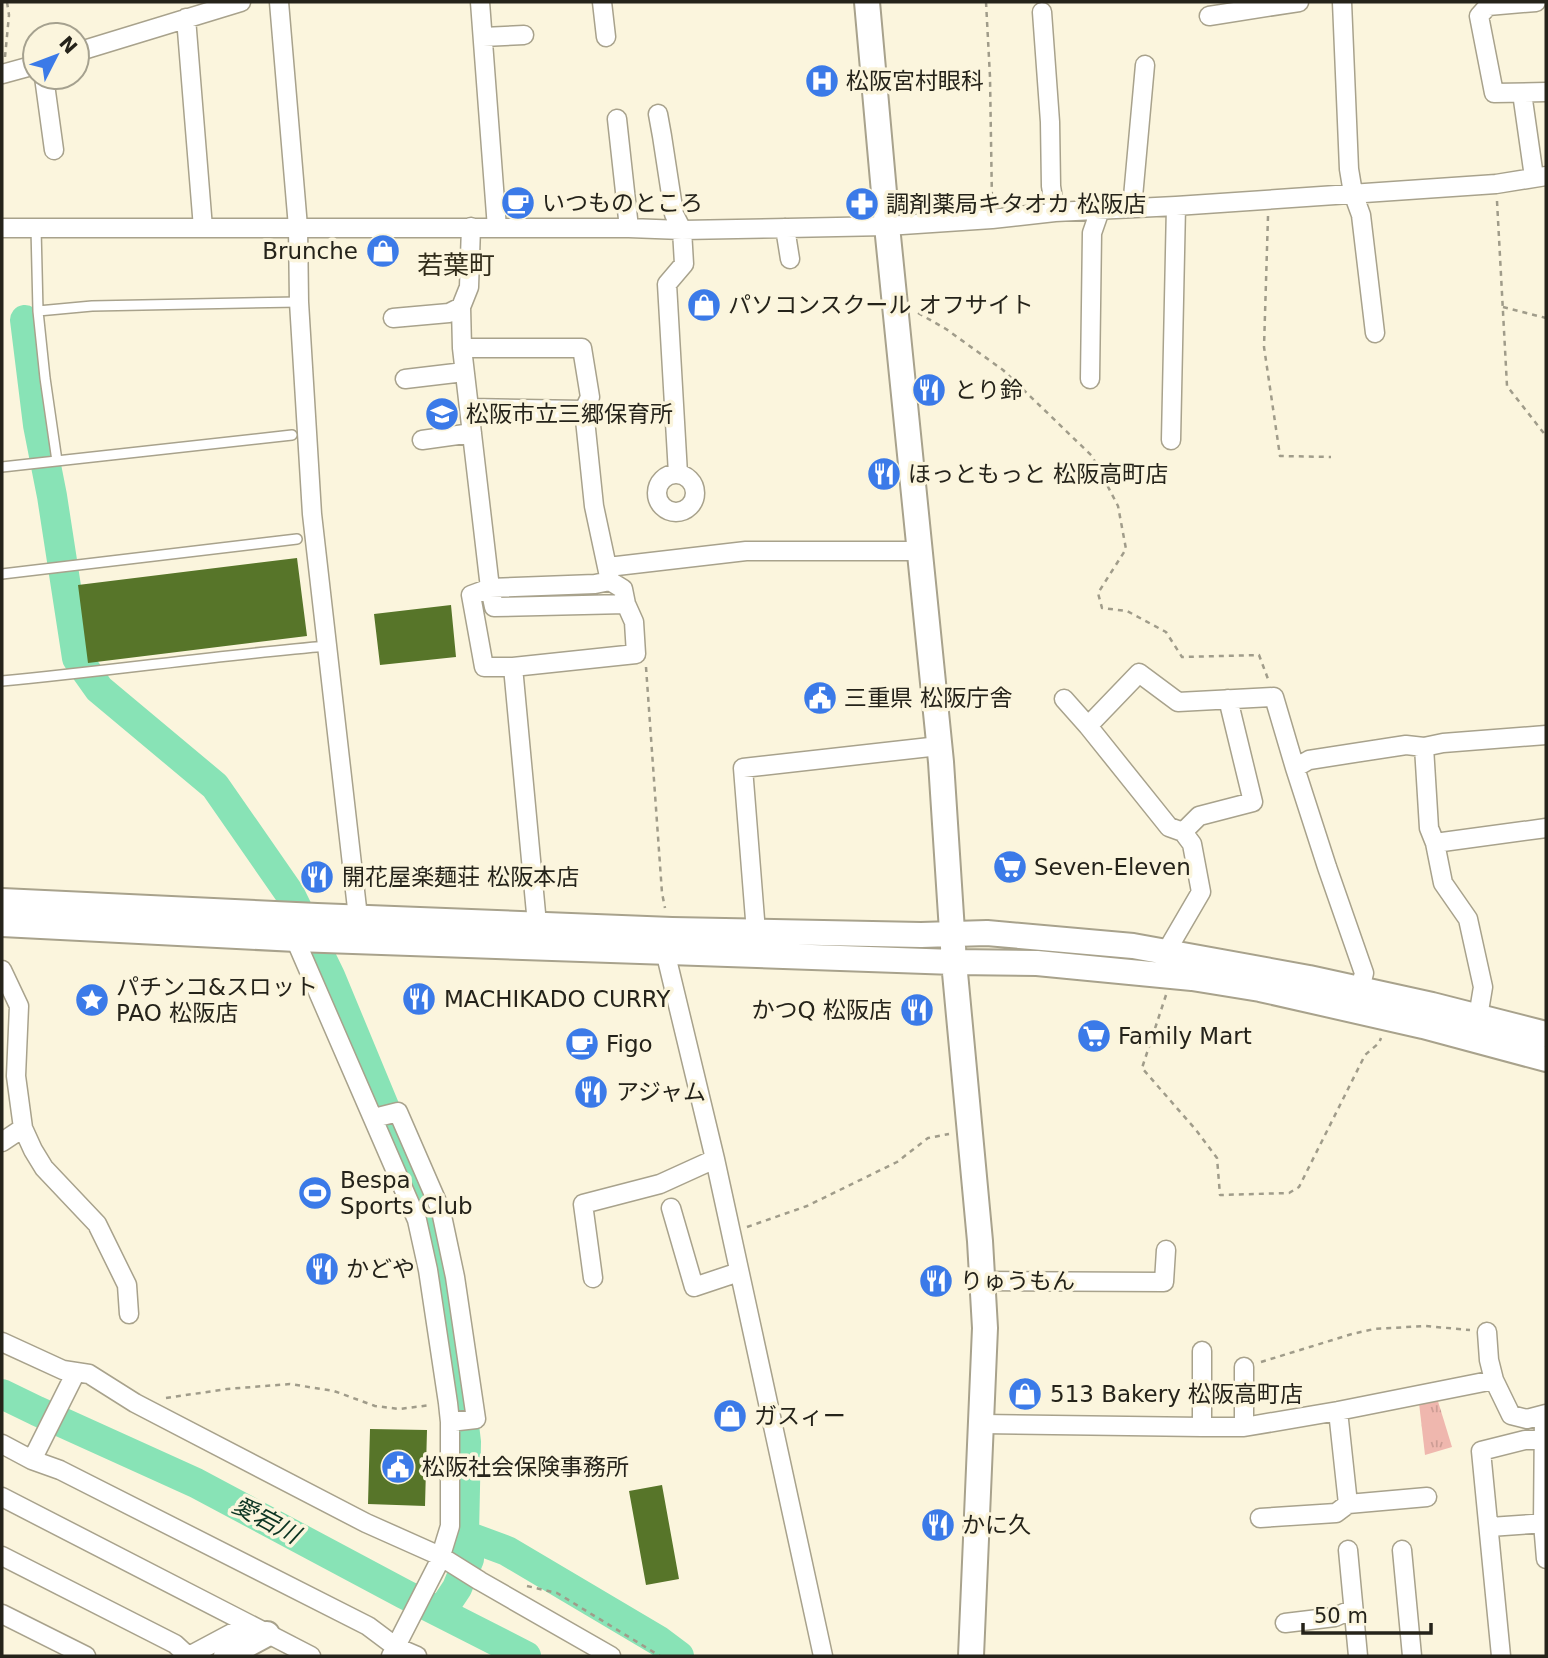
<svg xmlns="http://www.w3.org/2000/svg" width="1548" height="1658" font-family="'DejaVu Sans','Noto Sans JP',sans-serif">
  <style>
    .park { fill: url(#park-tufts) }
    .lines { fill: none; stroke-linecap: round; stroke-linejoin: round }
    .river { stroke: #88e3b6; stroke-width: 30 }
    .building { fill: #577529 }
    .lane-casing { stroke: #a8a28c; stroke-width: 12 }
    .street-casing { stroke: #a8a28c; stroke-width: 21 }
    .secondary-casing { stroke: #a8a28c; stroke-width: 28 }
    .path { stroke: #a09c8a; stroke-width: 2.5; stroke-dasharray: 5 5; stroke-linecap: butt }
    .lane { stroke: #fff; stroke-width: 9 }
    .street { stroke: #fff; stroke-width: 18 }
    .secondary { stroke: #fff; stroke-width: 24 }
    .labels { text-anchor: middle; stroke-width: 7; stroke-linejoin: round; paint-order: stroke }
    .poi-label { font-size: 23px; fill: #25231a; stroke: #fbf5dd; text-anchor: start }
    .water-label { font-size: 24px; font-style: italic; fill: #0b3422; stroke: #fbf5dd }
    .quarter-label { font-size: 26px; fill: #312c1a; stroke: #fbf5dd }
  </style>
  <defs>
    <pattern id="park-tufts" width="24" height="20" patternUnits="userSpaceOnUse" patternTransform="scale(1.75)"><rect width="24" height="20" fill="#efb7ae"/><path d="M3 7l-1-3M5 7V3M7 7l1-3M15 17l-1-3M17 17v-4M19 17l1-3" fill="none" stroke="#cd9d95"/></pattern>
  </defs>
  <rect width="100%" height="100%" fill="#fbf5dd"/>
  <!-- park -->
  <path class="park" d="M1437,1398L1452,1447L1425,1455L1419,1403Z"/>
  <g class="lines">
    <!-- river -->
    <path class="river" d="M25,320L38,425L52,496L77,658L99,689L215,786L290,894L330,976L429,1215L449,1300L466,1442L464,1535L469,1559L457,1588L441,1612
      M2,1394L37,1411L196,1483L404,1594L526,1656
      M464,1535L507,1551L659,1641L679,1656"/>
  </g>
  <!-- building -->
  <path class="building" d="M297,558L307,636L88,663L78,585Z
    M451,605L456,657L380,665L374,614Z
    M370,1429L427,1430L425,1506L368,1504Z
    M662,1485L679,1579L646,1585L629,1491Z"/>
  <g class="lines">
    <!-- lane casing -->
    <g class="lane-casing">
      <path id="lane" d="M36,228L38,311L45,378L57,461
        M38,311L92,306L299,302
        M2,467L292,435
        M2,574L297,539
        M2,681C111,671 219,655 328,646"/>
    </g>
    <!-- street casing -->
    <g class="street-casing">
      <path id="street" d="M279,2L298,227L299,302L312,514L358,917
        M480,2L497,228
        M602,2L606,37
        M1342,2L1349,169L1353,193L1361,215L1375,333
        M1536,2L1488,6L1479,16L1494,93L1546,92
        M1042,12L1050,122L1051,186L1055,212
        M1209,16L1299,2
        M186,18L203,228
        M483,37L524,35
        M77,52L241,2
        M2,74L35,65
        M44,77L54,150
        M1522,93L1534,177
        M658,114L662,136L674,214L682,230L684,264L667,284L678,474
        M617,119L629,228
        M1132,208L1145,65
        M471,227L469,287L461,307L462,348L490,588L471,595L484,667H513L537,924
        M2,228H629L682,230L887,226L992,219L1055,212L1176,206L1496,184L1546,176
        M785,228L790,259
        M393,318L449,313L461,307
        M462,348H582L590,397L584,410L470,408
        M405,379L464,372
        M1090,379L1092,233L1100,210
        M584,410L594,506L610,581L595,584L490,588L494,607L626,604L623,589L610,581
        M422,440L472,433
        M1171,440L1176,206
        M657 493a19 19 0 1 1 38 0a19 19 0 1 1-38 0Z
        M608,567L746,551H919
        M513,667L636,654L634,622L626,604
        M1064,699L1088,726L1139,673L1178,702L1274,697L1295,768L1309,760L1406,745L1424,747L1429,828L1435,843L1443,883L1468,919L1483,987L1478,1017
        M1088,726L1169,827L1183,832L1192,844L1201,892L1166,952
        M1424,747L1443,743L1546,735
        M1295,768L1327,867L1364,973L1360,989
        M1183,832L1199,816L1253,802L1228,699
        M1435,843L1546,828
        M292,932L417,1220L428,1270L448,1403L450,1422V1526L439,1562L391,1656
        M756,932L743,768L939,746
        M665,951L715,1159L823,1656
        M2,970L19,1006L16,1076L23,1128L2,1142
        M374,1118L398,1112L441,1211L455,1277L476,1419L450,1422
        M23,1128L33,1150L44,1168L97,1224L127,1285L129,1314
        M671,1208L694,1287L739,1272
        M593,1278L583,1204L660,1184L715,1159
        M982,1281L1164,1282L1166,1250
        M1487,1332L1489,1360L1494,1380L1511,1415L1527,1419L1546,1414
        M2,1342L63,1370L89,1374L135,1403L366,1523L440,1556L480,1581L611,1656
        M1338,1411L1348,1504
        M1544,1415L1543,1523L1546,1559
        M982,1424L1202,1427V1351
        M1202,1427H1244L1338,1411L1494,1380
        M1244,1427V1367
        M2,1444L32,1460L60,1470L368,1626L396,1647L417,1656
        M32,1460L76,1372
        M2,1497L311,1656
        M1260,1518L1336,1513L1348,1504L1427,1497
        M1490,1527L1546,1523
        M1348,1550L1358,1656
        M1402,1550L1412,1656
        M2,1556L175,1644L188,1656
        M2,1614L86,1656
        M1285,1623L1335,1617L1353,1609
        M189,1656L249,1624
        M1501,1656L1481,1451L1525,1440H1543"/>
    </g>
    <!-- secondary casing -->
    <g class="secondary-casing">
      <path id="secondary" d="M867,2L887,226L941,762L954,962L980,1241L985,1328L971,1656
        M2,901L317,916L672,930L921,935L987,933L1133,946L1309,978L1432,1005L1546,1034
        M2,924L296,939L954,962L1037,963L1192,978L1260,989L1423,1026L1546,1059
        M226,1656L267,1634"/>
    </g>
    <!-- path -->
    <path class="path" d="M986,2L990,77L992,202
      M5,57L9,15L7,2
      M1497,201L1507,386L1546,436
      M1268,216L1264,347L1280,456L1331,457
      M1503,307L1546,318
      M918,313L946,329L1003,370L1092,456L1118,506L1126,549L1098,593L1102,608L1127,611L1166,632L1182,657L1259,655L1268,679
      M646,667L662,893L665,908
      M1166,995L1142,1068L1196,1130L1217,1158L1220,1195L1289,1193L1299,1187L1365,1055L1379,1043L1381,1038
      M747,1227L807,1206L897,1162L928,1138L949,1134
      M1261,1362L1352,1334L1374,1329L1425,1326L1470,1330
      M166,1398L227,1389L290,1384L334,1391L375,1406L399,1409L431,1405
      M527,1586L557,1593L660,1656"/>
    <!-- lane -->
    <use href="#lane" class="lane"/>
    <!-- street -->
    <use href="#street" class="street"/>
    <!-- secondary -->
    <use href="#secondary" class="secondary"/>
  </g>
  <!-- icons -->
  <defs>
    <g id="hospital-disc" transform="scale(1.75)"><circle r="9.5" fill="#3b7ae8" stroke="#fbf5dd"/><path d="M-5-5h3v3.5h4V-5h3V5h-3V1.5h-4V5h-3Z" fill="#fff"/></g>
    <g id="cafe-disc" transform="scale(1.75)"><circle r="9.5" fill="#3b7ae8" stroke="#fbf5dd"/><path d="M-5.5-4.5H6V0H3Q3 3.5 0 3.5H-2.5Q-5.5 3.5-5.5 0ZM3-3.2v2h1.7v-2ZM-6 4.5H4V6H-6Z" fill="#fff"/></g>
    <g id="pharmacy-disc" transform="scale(1.75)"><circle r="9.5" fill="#3b7ae8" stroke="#fbf5dd"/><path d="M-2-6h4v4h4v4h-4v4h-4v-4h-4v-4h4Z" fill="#fff"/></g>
    <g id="shop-disc" transform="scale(1.75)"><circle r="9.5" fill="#3b7ae8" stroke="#fbf5dd"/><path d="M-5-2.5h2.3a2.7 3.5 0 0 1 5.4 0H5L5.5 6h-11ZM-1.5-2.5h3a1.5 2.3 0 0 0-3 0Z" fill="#fff"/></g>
    <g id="restaurant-disc" transform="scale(1.75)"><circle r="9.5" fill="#3b7ae8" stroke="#fbf5dd"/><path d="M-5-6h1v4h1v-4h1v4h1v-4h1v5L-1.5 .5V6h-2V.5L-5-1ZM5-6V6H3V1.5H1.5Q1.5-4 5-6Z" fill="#fff"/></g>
    <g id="school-disc" transform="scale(1.75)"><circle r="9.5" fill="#3b7ae8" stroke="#fbf5dd"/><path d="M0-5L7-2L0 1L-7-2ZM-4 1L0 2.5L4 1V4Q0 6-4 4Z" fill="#fff"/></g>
    <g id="civic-disc" transform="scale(1.75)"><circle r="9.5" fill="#3b7ae8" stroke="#fbf5dd"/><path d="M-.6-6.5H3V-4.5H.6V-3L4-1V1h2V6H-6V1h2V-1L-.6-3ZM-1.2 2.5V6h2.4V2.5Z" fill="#fff"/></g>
    <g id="supermarket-disc" transform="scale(1.75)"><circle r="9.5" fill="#3b7ae8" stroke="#fbf5dd"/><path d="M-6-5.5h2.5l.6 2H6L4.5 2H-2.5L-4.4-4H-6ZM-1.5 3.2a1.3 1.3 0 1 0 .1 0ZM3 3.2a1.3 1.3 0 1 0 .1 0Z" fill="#fff"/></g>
    <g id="sight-disc" transform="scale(1.75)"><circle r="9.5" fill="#3b7ae8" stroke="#fbf5dd"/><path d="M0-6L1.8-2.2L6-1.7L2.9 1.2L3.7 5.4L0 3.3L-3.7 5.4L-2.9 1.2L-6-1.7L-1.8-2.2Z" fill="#fff"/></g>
    <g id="stadium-disc" transform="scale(1.75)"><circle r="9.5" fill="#3b7ae8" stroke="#fbf5dd"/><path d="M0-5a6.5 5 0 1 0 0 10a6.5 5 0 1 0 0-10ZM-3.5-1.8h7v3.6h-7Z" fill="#fff"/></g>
  </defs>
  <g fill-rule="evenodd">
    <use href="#hospital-disc" x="822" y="81"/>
    <use href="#cafe-disc" x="518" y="203"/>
    <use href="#pharmacy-disc" x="862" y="204"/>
    <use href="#shop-disc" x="383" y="251"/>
    <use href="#shop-disc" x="704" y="305"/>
    <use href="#restaurant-disc" x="929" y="390"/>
    <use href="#school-disc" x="442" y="414"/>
    <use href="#restaurant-disc" x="884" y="474"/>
    <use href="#civic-disc" x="820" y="698"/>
    <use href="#supermarket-disc" x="1010" y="867"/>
    <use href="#restaurant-disc" x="317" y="877"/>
    <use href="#restaurant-disc" x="419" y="999"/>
    <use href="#sight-disc" x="92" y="1000"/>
    <use href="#restaurant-disc" x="917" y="1010"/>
    <use href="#supermarket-disc" x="1094" y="1036"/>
    <use href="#cafe-disc" x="582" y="1044"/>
    <use href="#restaurant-disc" x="591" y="1092"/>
    <use href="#stadium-disc" x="315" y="1193"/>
    <use href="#restaurant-disc" x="322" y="1269"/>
    <use href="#restaurant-disc" x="936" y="1281"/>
    <use href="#shop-disc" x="1025" y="1394"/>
    <use href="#shop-disc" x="730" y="1416"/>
    <use href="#civic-disc" x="398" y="1467"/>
    <use href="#restaurant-disc" x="938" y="1525"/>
  </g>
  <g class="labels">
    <!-- poi labels -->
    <g class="poi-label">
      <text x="846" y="89">松阪宮村眼科</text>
      <text x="542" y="211">いつものところ</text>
      <text x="886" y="212">調剤薬局キタオカ 松阪店</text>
      <text x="358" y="259" text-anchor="end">Brunche</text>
      <text x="728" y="313">パソコンスクール オフサイト</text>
      <text x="954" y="398">とり鈴</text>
      <text x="466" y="422">松阪市立三郷保育所</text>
      <text x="908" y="482">ほっともっと 松阪高町店</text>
      <text x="844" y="706">三重県 松阪庁舎</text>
      <text x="1034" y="875">Seven-Eleven</text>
      <text x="342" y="885">開花屋楽麺荘 松阪本店</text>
      <text x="116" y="995">パチンコ&amp;スロット<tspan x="116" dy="26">PAO 松阪店</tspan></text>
      <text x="444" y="1007">MACHIKADO CURRY</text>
      <text x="892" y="1018" text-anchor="end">かつQ 松阪店</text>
      <text x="1118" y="1044">Family Mart</text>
      <text x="606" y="1052">Figo</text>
      <text x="616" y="1100">アジャム</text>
      <text x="340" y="1188">Bespa<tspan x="340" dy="26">Sports Club</tspan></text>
      <text x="346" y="1277">かどや</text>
      <text x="960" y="1289">りゅうもん</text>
      <text x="1050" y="1402">513 Bakery 松阪高町店</text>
      <text x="754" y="1424">ガスィー</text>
      <text x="422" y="1475">松阪社会保険事務所</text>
      <text x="962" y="1533">かに久</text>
    </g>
    <!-- water labels -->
    <g class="water-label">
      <text transform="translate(266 1520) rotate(28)" y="8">愛宕川</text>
    </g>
    <!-- quarter labels -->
    <g class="quarter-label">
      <text x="456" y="274">若葉町</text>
    </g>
  </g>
  <!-- border -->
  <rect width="1548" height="1658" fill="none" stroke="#25231a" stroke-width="7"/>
  <!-- north arrow -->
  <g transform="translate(56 56) rotate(48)"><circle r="33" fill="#fbf5dd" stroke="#a5a18f" stroke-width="2"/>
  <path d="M0-5L12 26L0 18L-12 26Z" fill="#3b7ae8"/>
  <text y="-10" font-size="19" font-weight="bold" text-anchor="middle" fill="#25231a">N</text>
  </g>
  <!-- scale -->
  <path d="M1303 1623v10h128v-10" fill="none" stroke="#25231a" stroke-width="3.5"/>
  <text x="1314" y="1623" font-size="21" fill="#25231a" stroke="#fbf5dd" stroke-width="5" paint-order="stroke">50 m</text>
</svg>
